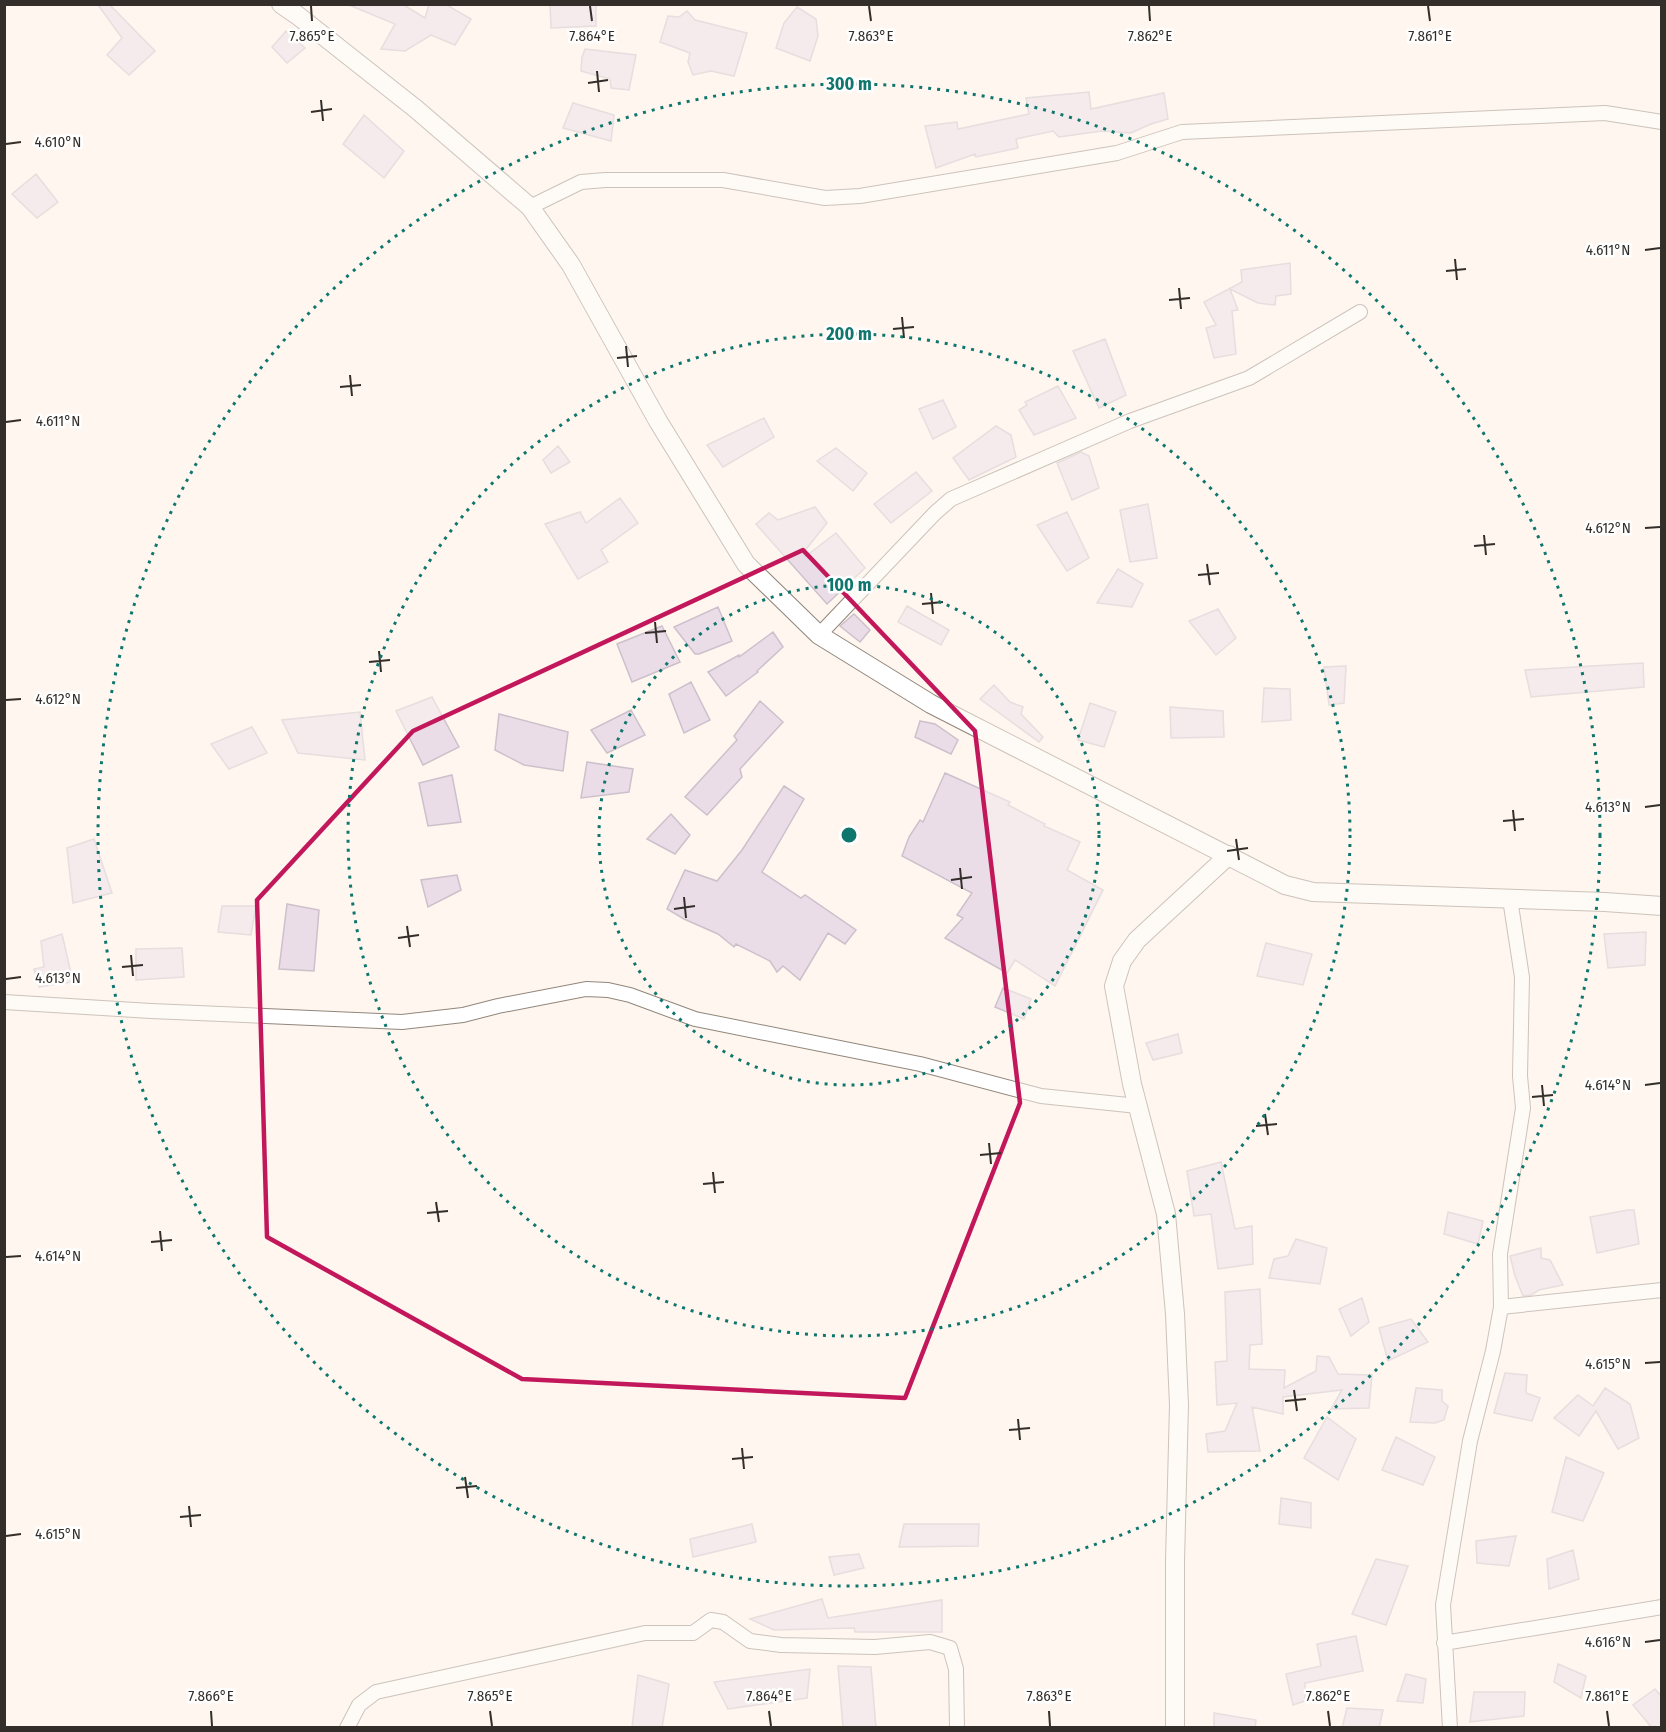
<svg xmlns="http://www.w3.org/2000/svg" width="1666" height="1732" font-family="'Fira Sans Condensed',sans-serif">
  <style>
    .building { fill: #eadde8; stroke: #cdc0cb; stroke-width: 1.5 }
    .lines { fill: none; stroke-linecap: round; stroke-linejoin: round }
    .minor-casing { stroke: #91867b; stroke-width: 16 }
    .tertiary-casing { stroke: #91867b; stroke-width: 20 }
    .minor { stroke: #fff; stroke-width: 14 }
    .tertiary { stroke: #fff; stroke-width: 18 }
    .marked { fill: none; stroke: #c2185b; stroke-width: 4.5; stroke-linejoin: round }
    .ticks { fill: none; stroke: #332e2a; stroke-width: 2 }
    .ring { fill: none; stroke: #0f766e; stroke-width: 3; stroke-dasharray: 3 6 }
    .ticks-label { font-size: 15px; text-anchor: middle; fill: #332e2a; stroke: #fff; stroke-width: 5; stroke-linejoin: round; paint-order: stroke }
    .centre { fill: #0f766e; stroke: #fff; stroke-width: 3 }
    .ring-label { font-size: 18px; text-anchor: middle; font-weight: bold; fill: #0f766e; stroke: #fff; stroke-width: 5; stroke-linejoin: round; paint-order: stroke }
  </style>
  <rect width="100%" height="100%" fill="#fef6ef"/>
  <!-- building -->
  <path class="building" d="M109,4L155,51L129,75L107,55L122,38L98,5Z
    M402,4L425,18L429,4H445L471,19L455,45L431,35L405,51L381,49L395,24L349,5Z
    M550,4H596V26L551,28Z
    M797,7L816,19L818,36L810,61L776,48L784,23Z
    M687,11L695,20L747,33L734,76L711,71L693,75L688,62L690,53L660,42L668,16L679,17Z
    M286,31L305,48L287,63L272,47Z
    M585,49L636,55L629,90L611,88L610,79L581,71L582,57Z
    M1089,92L1091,109L1164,93L1168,119L1151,124L1131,133L1102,131L1059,137L1053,131L1016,139L1018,148L976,157L975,154L936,168L925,126L957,122L958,129L1029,114L1026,98Z
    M573,103L614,115L611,141L563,128Z
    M364,115L404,151L384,178L343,144Z
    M36,174L58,202L37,218L12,194Z
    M1290,263L1291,294L1276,296L1275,305L1258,303L1230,289L1238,310L1232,311L1236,354L1214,358L1206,328L1216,325L1204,302L1242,282L1241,270Z
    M1105,339L1126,395L1099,408L1073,351Z
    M1058,386L1076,418L1034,435L1019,410L1027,405L1025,402Z
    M943,400L956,427L933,439L919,409Z
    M764,418L774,437L723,467L707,445Z
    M996,426L1011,435L1016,457L969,480L953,458Z
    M558,446L570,462L551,473L543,460Z
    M836,448L867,473L853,491L817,461Z
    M1081,452L1089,456L1099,488L1072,500L1057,463Z
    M916,472L932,491L891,523L874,504Z
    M620,498L638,523L601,550L608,562L578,579L545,524L580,512L586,523Z
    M1148,504L1157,558L1130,562L1120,510Z
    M815,507L827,523L803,553L806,556L836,533L865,568L827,604L756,524L769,513L778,520Z
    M1067,512L1089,558L1067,571L1037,525Z
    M1118,569L1143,584L1132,607L1097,603Z
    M907,606L949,630L941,645L898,622Z
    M718,607L732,641L699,654H695L674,627Z
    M1218,609L1236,638L1216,655L1189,621Z
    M854,614L870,630L860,642L840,626Z
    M662,626L680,662L632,682L617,644Z
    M773,632L783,647L757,671L758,672L726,696L708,672L739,655V657Z
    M1643,663L1644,687L1531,697L1525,670Z
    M1346,666L1344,703L1329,705L1324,667Z
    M691,682L710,720L684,733L669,694Z
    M994,685L1010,702L1023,707L1021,714L1043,737L1039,742L980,699Z
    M1264,688L1290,689L1291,720L1262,722Z
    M432,697L459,747L423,765L396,711Z
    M760,701L783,722L740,769L742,777L707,815L685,797L737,740L734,736Z
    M1090,703L1116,712L1104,747L1078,740Z
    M1170,707L1223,711L1224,737L1171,738Z
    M631,710L645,735L607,753L591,730Z
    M360,712L365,760L298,753L282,720Z
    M499,714L568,732L563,771L524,765L495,750Z
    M920,721L935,724L958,740L951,754L915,737Z
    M252,727L267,753L229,769L211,744Z
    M587,762L633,769L629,792L581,798Z
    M945,773L1010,802L1008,805L1045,824L1044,826L1080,842L1067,870L1103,890L1055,986L1015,960L1007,973L945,938L963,918L957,915L972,893L902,856L909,837L920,820L923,822Z
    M452,775L461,822L428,826L419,783Z
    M784,786L804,799L762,872L801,898L805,895L856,930L845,944L828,933L800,980L783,966L777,972L770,961L736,944L734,947L718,934L684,919L667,909L685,870L717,881L742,850Z
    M671,814L690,835L675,854L647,839Z
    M94,839L112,893L73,903L67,848Z
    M457,875L461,890L428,907L421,880Z
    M287,904L319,910L314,971L279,969Z
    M222,906H256L251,935L218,932Z
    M1646,932L1645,965L1608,968L1604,934Z
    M62,934L73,982L39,987L34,969L44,967L41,941Z
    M1266,943L1312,954L1303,985L1257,976Z
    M182,948L184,977L136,980V949Z
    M1003,988L1031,999L1024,1019L995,1007Z
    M1178,1034L1182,1053L1153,1060L1146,1043Z
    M1221,1162L1235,1229L1252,1226L1253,1264L1218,1269L1211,1214L1194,1216L1187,1171Z
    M1628,1210H1634L1639,1244L1597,1253L1590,1217Z
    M1448,1212L1483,1221L1478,1244L1444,1234Z
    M1296,1239L1327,1248L1320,1284L1269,1278L1274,1259L1288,1256Z
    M1541,1248V1258L1550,1260L1563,1285L1539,1290L1531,1295L1523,1296L1515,1276L1510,1256Z
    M1260,1289L1262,1344L1250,1345L1249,1369L1285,1370L1284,1388L1316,1371L1317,1356L1329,1357L1338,1374L1372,1375L1369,1408L1331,1409L1342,1390L1283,1397V1414L1252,1407L1260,1451L1208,1452L1206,1434L1225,1431L1237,1403L1217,1405L1215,1362L1227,1361L1225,1292Z
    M1362,1298L1369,1322L1351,1336L1339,1309Z
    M1411,1319L1428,1342L1388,1361L1379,1328Z
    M1505,1373L1527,1375L1526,1393L1540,1398L1532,1421L1494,1413Z
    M1416,1388L1442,1390V1401L1448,1406L1444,1420L1435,1423L1410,1422Z
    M1605,1388L1630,1404L1639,1438L1618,1449L1596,1411L1579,1436L1554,1418L1578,1395L1593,1406Z
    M1327,1417L1356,1439L1338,1480L1304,1458Z
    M1396,1437L1435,1457L1423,1485L1382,1470Z
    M1566,1457L1604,1473L1583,1521L1552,1512Z
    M1281,1498L1311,1503V1528L1279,1524Z
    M752,1524L756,1542L693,1557L690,1539Z
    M904,1524H979L978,1546L899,1547Z
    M1516,1536L1509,1566L1477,1563L1476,1541Z
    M1573,1550L1579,1579L1549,1589L1547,1559Z
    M859,1554L864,1568L834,1575L829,1557Z
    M1376,1559L1408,1566L1386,1625L1352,1614Z
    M822,1599L828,1618L942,1600V1632H855L854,1628L774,1630L750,1619Z
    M1356,1636L1363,1671L1305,1683V1701L1293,1705L1286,1674L1321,1666L1317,1644Z
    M1558,1664L1586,1676L1581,1698L1554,1682Z
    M838,1666L871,1667L876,1728H843Z
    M810,1669L807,1698L728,1709L714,1682Z
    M1406,1674L1426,1679L1423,1703L1397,1701Z
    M638,1675L669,1684L662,1728H632Z
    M1655,1689L1662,1697V1728H1652L1633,1705Z
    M1474,1692H1525L1524,1716L1470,1722Z
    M1347,1708L1383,1710L1379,1728H1342Z
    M1214,1713L1256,1720L1255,1728H1214Z"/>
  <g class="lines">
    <!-- minor casing -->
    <g class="minor-casing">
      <path id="minor" d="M530,207L581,182L605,180H723L825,198L860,196L1117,153L1182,132L1605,113L1662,122
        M819,635L935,513L951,499L1130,421L1249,378L1360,312
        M4,1002L151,1011L402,1022L463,1015L498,1006L586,989L608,990L630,995L695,1019L920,1064L1041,1096L1138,1106
        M1501,1307L1662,1290
        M1444,1643L1662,1607
        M347,1728L359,1705L376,1692L645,1633H693L711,1620L723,1622L750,1641L781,1645L875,1647L930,1642L950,1648L956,1669L957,1728
        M1450,1728L1443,1605L1470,1441L1493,1351L1501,1307L1500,1254L1523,1108L1520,1076L1522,977L1510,899"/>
    </g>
    <!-- tertiary casing -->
    <g class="tertiary-casing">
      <path id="tertiary" d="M281,4L297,15L416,109L530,207L571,265L658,421L746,564L819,635L931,704L1285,885L1313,892L1605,902L1662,906
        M1175,1728V1561L1179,1405L1175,1314L1166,1214L1132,1084L1114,986L1122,961L1137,940L1229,855"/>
    </g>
    <!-- minor -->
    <use href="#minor" class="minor"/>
    <!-- tertiary -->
    <use href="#tertiary" class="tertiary"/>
  </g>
  <!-- marked area -->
  <path d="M0 0H1666V1732H0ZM803,550L975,731L1020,1103L905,1398L522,1379L267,1237L257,900L413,731Z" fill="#fef6ef" fill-opacity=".55" fill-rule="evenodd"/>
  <path class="marked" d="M803,550L975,731L1020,1103L905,1398L522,1379L267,1237L257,900L413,731Z"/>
  <!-- ticks -->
  <path class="ticks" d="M311,6L312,21M590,6L592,21M869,6L871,21M1149,6L1150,21M1428,6L1430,21M597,71L599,92M588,83L608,80M321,100L323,121M311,112L332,109M6,144L21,142M1645,250L1660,248M1455,259L1457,280M1446,271L1466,269M1179,288L1181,309M1169,300L1190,298M902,317L904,338M893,329L914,327M626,346L628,367M617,358L637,356M350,375L352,396M340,387L361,385M6,422L21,420M1645,528L1660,527M1484,535L1486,555M1474,546L1495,544M1207,564L1210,585M1198,575L1219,573M931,593L933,614M922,604L943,602M655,622L657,643M645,633L666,631M379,651L381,672M369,662L390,660M6,700L21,699M1645,807L1660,805M1513,810L1515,831M1503,821L1524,819M1236,839L1239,860M1227,851L1248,848M960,868L962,889M951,880L972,877M684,897L686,918M674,909L695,906M407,926L410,947M398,938L419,935M131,955L133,976M122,967L143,965M6,979L21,977M1542,1085L1544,1106M1645,1085L1660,1083M1532,1097L1553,1095M1265,1114L1268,1135M1256,1126L1277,1124M989,1143L991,1164M980,1155L1001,1153M713,1172L715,1193M703,1184L724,1182M436,1202L439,1222M427,1213L448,1211M160,1231L162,1251M151,1242L172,1240M6,1257L21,1256M1645,1363L1660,1362M1294,1390L1297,1411M1285,1401L1306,1399M1018,1419L1020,1440M1009,1430L1030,1428M742,1448L744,1469M732,1459L753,1457M465,1477L468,1498M456,1488L477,1486M189,1506L191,1527M180,1517L201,1515M6,1536L21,1534M1645,1642L1660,1640M211,1711L212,1726M490,1711L492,1726M769,1711L771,1726M1049,1711L1050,1726M1328,1711L1330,1726M1607,1711L1609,1726"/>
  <!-- distance rings -->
  <g class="ring">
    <circle cx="849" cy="835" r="250"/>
    <circle cx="849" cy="835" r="501"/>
    <circle cx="849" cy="835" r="751"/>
  </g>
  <g class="ticks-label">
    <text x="312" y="41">7.865°E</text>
    <text x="592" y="41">7.864°E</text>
    <text x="871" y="41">7.863°E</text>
    <text x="1150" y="41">7.862°E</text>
    <text x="1430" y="41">7.861°E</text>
    <text x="58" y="147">4.610°N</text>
    <text x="1608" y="255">4.611°N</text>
    <text x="58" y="426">4.611°N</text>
    <text x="1608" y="533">4.612°N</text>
    <text x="58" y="704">4.612°N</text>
    <text x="1608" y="812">4.613°N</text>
    <text x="58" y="983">4.613°N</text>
    <text x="1608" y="1090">4.614°N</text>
    <text x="58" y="1261">4.614°N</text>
    <text x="1608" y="1369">4.615°N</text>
    <text x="58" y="1539">4.615°N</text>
    <text x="1608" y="1647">4.616°N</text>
    <text x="211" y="1701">7.866°E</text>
    <text x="490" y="1701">7.865°E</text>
    <text x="769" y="1701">7.864°E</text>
    <text x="1049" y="1701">7.863°E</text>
    <text x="1328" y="1701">7.862°E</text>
    <text x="1607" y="1701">7.861°E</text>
  </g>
  <circle cx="849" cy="835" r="9" class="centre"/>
  <g class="ring-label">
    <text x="849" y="90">300 m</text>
    <text x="849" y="340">200 m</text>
    <text x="849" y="591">100 m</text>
  </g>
  <!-- border -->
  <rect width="1666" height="1732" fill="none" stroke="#332e2a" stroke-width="12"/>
</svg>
